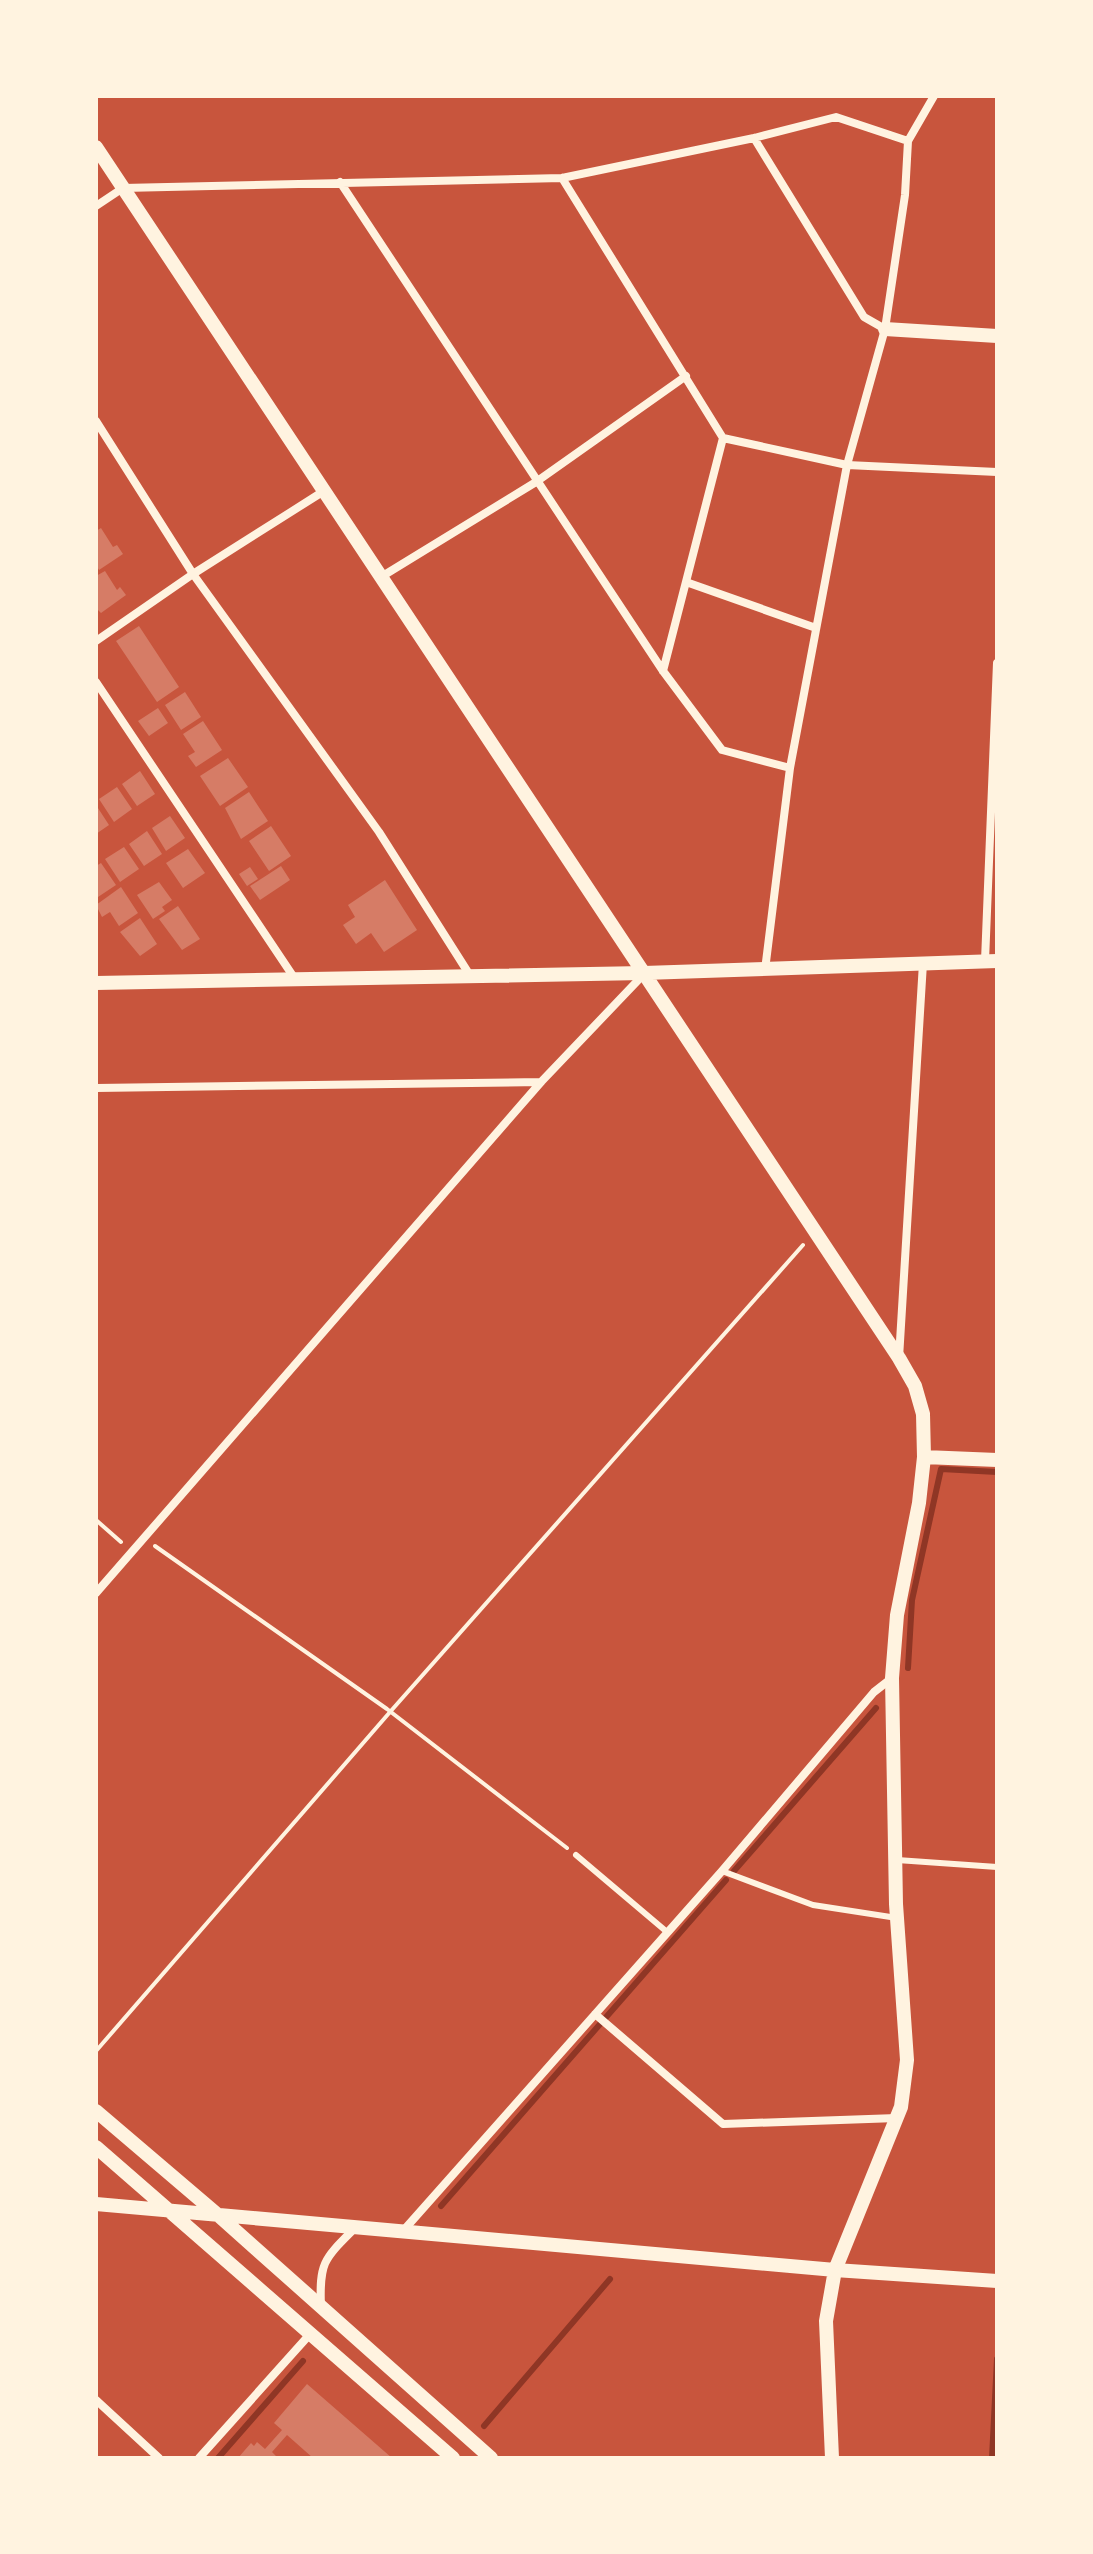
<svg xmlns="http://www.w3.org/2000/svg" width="1093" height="2554" font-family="Raleway,sans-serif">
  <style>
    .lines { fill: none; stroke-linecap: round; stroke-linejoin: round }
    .stream { stroke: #8f3625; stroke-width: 6 }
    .building { fill: #d67c66 }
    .path { stroke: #fff3e0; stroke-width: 4 }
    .service { stroke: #fff3e0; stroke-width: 6 }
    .minor { stroke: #fff3e0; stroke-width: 8 }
    .tertiary { stroke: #fff3e0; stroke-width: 14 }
  </style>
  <rect width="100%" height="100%" fill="#c8553d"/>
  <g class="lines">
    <!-- stream -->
    <path class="stream" d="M908,1668L912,1600L941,1469L997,1472
      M734,1871L876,1708
      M441,2206L726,1880
      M484,2426L610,2279
      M218,2458L303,2361
      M992,2458L997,2359"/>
  </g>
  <!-- building -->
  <path class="building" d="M101,528L113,547L117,545L123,554L99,570L96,565V531Z
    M105,571L117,590L120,587L126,595L101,613L96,608V576Z
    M139,626L179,687L157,702L116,641Z
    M185,692L201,717L181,730L165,705Z
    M158,708L168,723L149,736L138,721Z
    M203,721L222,750L196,767L188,756L195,752L183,734Z
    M228,758L248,787L220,806L200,776Z
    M140,771L155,794L137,806L122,784Z
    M117,787L132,809L114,822L99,799Z
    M249,792L268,821L241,839L225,808Z
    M96,805L109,825L96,834Z
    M170,816L185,838L166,851L152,828Z
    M271,826L291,856L269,871L249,841Z
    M147,831L162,854L144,866L129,844Z
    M124,847L139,869L120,882L105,859Z
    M188,849L205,873L183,888L166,863Z
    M101,863L116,885L98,897L96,866Z
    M281,866L290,880L260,900L250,886Z
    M250,867L258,879L247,886L239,874Z
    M385,880L417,930L384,952L371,933L356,944L343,925L355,917L348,905Z
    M159,882L172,900L162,907L165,911L153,919L137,895Z
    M121,887L138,913L119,926L110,912L102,917L96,905Z
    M178,906L200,939L182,950L159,919Z
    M140,918L157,944L140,956L120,932Z
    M307,2384L392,2458H313L287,2435L272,2452L278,2458H238L251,2443L254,2446L257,2442L265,2449L282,2430L274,2423Z"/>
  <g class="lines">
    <!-- path -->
    <path class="path" d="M96,1520L121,1542
      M155,1546L387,1709L567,1848
      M96,2051L390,1712L803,1245"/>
    <!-- service -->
    <path class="service" d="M576,1855L667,1932
      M897,1860L997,1867
      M722,1871L813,1905L897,1918"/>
    <!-- minor -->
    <path class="minor" d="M754,138L864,317L885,329
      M562,178L723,438L847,465L997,472
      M340,182L663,671L722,750L790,768
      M96,206L123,188L562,178L754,138L836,117L908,141
      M96,421L193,574L379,832L471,977
      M381,577L536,482L686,376
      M686,582L816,628
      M96,641L193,574L324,491
      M663,671L723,438
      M96,682L295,979
      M985,961L997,663
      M765,970L790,768L847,465L885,329L905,195L908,141L934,96
      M96,1088L541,1082
      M899,1358L923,963
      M96,1593L541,1082L644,974
      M595,2014L723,2124L897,2118
      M403,2231L722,1871L874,1692L892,1678
      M321,2307C319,2262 324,2259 355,2228
      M96,2400L159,2458
      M199,2458L311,2333"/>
    <!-- tertiary -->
    <path class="tertiary" d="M96,147L899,1358L915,1386L923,1414L924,1457L919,1503L897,1615L892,1678L896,1904L907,2060L901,2107L835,2270L826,2321L832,2458
      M885,329L997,336
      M96,983L644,973L997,961
      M924,1457L997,1460
      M96,2111L218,2215L491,2458
      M96,2147L453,2458
      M96,2204L835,2270L997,2281"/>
  </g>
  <!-- border -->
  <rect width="1093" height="2554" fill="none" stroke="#fff3e0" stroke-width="196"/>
</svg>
